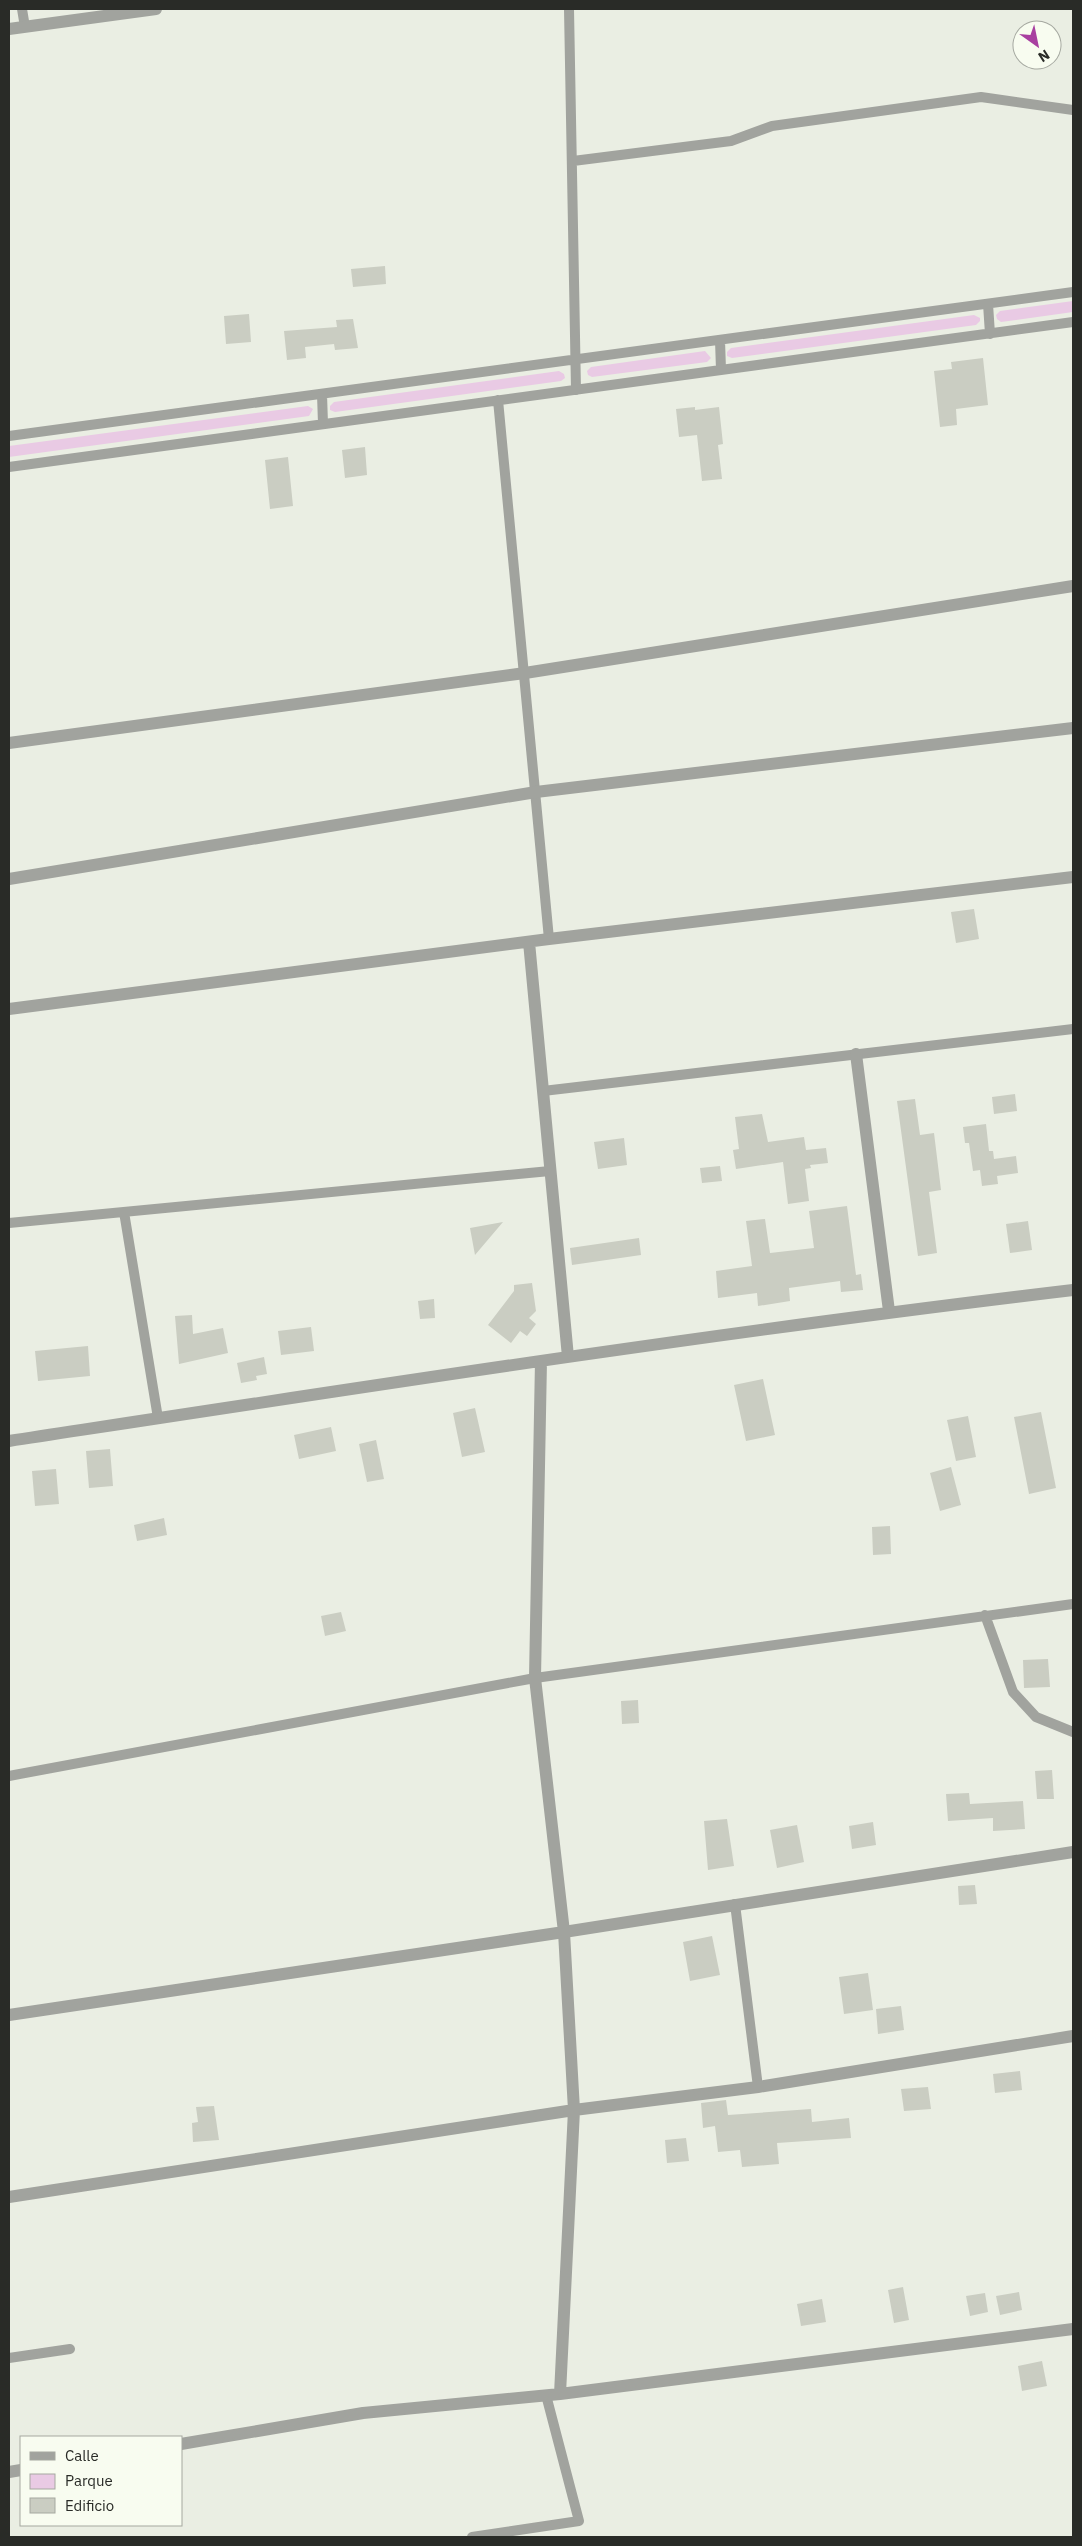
<svg xmlns="http://www.w3.org/2000/svg" width="1082" height="2546" font-family="'IBM Plex Sans',sans-serif">
  <style>
    .green { fill: #e9cae4 }
    .building { fill: #cacdc2 }
    .lines { fill: none; stroke-linecap: round; stroke-linejoin: round }
    .service { stroke: #a1a39e; stroke-width: 10 }
    .minor { stroke: #a1a39e; stroke-width: 12 }
  </style>
  <rect width="100%" height="100%" fill="#eaeee3"/>
  <!-- green -->
  <path class="green" d="M1073,301V312L1001,322L997,319L996,315L1000,311Z
    M974,315L980,318V321L976,325L732,358L727,356V352L731,348Z
    M705,351L711,358L707,362L592,377L588,375L587,371L591,367Z
    M559,371L564,374L565,378L561,381L335,412L330,410V406L334,402Z
    M308,406L313,409L309,416L9,457V446Z"/>
  <!-- building -->
  <path class="building" d="M385,266L386,284L353,287L351,269Z
    M249,314L251,342L226,344L224,316Z
    M353,319L358,348L335,350L334,344L305,347L306,358L287,360L284,331L337,327L336,320Z
    M983,358L988,405L956,409L957,425L940,427L934,371L952,369L951,362Z
    M695,407V410L719,407L723,444L718,445L722,479L702,481L697,435L679,437L676,409Z
    M365,447L367,475L345,478L342,450Z
    M288,457L293,506L270,509L265,460Z
    M974,909L979,939L956,943L951,912Z
    M1015,1094L1017,1111L994,1114L992,1097Z
    M915,1099L920,1135L934,1133L941,1190L929,1192L937,1253L918,1256L897,1101Z
    M762,1114L768,1142L804,1137L806,1150L826,1148L828,1163L810,1165L811,1168L805,1169L809,1201L788,1204L783,1162L736,1169L733,1150L739,1149L735,1117Z
    M986,1124L989,1151H993L994,1159L1016,1156L1018,1173L997,1176L998,1184L982,1186L980,1170L973,1171L969,1143H965L963,1127Z
    M624,1138L627,1165L598,1169L594,1142Z
    M720,1166L722,1181L702,1183L700,1168Z
    M847,1206L856,1275L861,1274L863,1290L841,1292L840,1281L789,1288L790,1301L758,1306L757,1293L718,1298L716,1271L752,1266L746,1221L765,1219L770,1253L814,1248L809,1211Z
    M1028,1221L1032,1250L1010,1253L1006,1224Z
    M503,1222L475,1255L470,1228Z
    M639,1238L641,1255L572,1265L570,1248Z
    M532,1283L536,1311L529,1318L536,1324L527,1336L520,1331L511,1343L488,1325L514,1291V1285Z
    M434,1299L435,1318L420,1319L418,1301Z
    M192,1315L193,1334L223,1328L228,1353L179,1364L175,1316Z
    M311,1327L314,1351L281,1355L278,1331Z
    M88,1346L90,1376L38,1381L35,1351Z
    M264,1357L267,1374L256,1376L257,1380L241,1383L237,1363Z
    M763,1379L775,1435L746,1441L734,1385Z
    M475,1408L485,1452L462,1457L453,1413Z
    M1041,1412L1056,1488L1029,1494L1014,1417Z
    M968,1416L976,1457L956,1461L947,1420Z
    M331,1427L336,1451L299,1459L294,1435Z
    M376,1440L384,1479L367,1482L359,1444Z
    M110,1449L113,1486L89,1488L86,1451Z
    M951,1467L961,1505L940,1511L930,1473Z
    M56,1469L59,1504L35,1506L32,1471Z
    M164,1518L167,1535L137,1541L134,1525Z
    M890,1526L891,1554L873,1555L872,1527Z
    M341,1612L346,1631L325,1636L321,1616Z
    M1048,1659L1050,1687L1024,1688L1023,1660Z
    M638,1700L639,1723L622,1724L621,1701Z
    M1052,1770L1054,1799H1037L1035,1771Z
    M969,1793L970,1804L1023,1801L1025,1829L993,1831V1818L948,1821L946,1794Z
    M727,1819L734,1866L708,1870L704,1821Z
    M873,1822L876,1845L852,1849L849,1826Z
    M797,1825L804,1862L777,1868L770,1830Z
    M975,1885L977,1904L959,1905L958,1886Z
    M712,1936L720,1975L690,1981L683,1942Z
    M868,1973L873,2010L844,2014L839,1977Z
    M901,2006L904,2030L878,2034L876,2009Z
    M1020,2071L1022,2090L995,2093L993,2074Z
    M928,2087L931,2109L904,2111L901,2089Z
    M726,2100L728,2115L811,2109L812,2122L849,2118L851,2138L777,2143L779,2164L742,2167L740,2150L718,2152L715,2126L703,2128L701,2103Z
    M214,2106L219,2140L193,2142L192,2123L198,2122L196,2107Z
    M686,2138L689,2161L667,2163L665,2140Z
    M903,2287L909,2320L894,2323L888,2290Z
    M1019,2292L1022,2310L1000,2315L996,2296Z
    M985,2293L988,2312L970,2316L966,2296Z
    M822,2299L826,2322L801,2326L797,2304Z
    M1042,2361L1047,2386L1022,2391L1018,2366Z"/>
  <g class="lines">
    <!-- service -->
    <path class="service" d="M22,9L25,27
      M569,9L576,390
      M573,161L731,141L772,126L981,97L1073,110
      M988,304L990,334
      M720,340L721,370
      M322,394L323,424
      M498,400L549,939
      M9,436L1073,292
      M9,467L1073,322
      M543,1091L1073,1029
      M124,1212L158,1418
      M9,1223L550,1171
      M985,1615L1013,1692L1036,1717L1073,1732
      M9,1776L535,1678L1073,1604
      M735,1904L758,2087
      M9,2358L70,2349
      M472,2537L579,2521L546,2395"/>
    <!-- minor -->
    <path class="minor" d="M9,29L156,9
      M9,743L525,673L1073,586
      M9,879L536,792L1073,728
      M529,942L568,1357
      M9,1009L549,939L1073,877
      M856,1054L889,1311
      M541,1361L535,1678L564,1932L574,2110L560,2394
      M9,1441C363,1387 717,1332 1073,1290
      M9,2015L564,1932L1073,1852
      M9,2197L574,2110L758,2087L1073,2036
      M181,2444L363,2413L560,2394L1073,2329
      M9,2472L21,2470"/>
  </g>
  <!-- border -->
  <rect width="1082" height="2546" fill="none" stroke="#292b27" stroke-width="20"/>
  <!-- legend -->
  <rect x="20" y="2436" width="162" height="90" fill="#f8fcf0" stroke="#a5a8a0"/>
  <rect x="30" y="2452" width="25" height="8" fill="#a1a39e" stroke="#a5a8a0"/>
  <text x="65" y="2461" font-size="15" fill="#292b27">Calle</text>
  <rect x="30" y="2474" width="25" height="15" fill="#e9cae4" stroke="#a5a8a0"/>
  <text x="65" y="2486" font-size="15" fill="#292b27">Parque</text>
  <rect x="30" y="2498" width="25" height="15" fill="#cacdc2" stroke="#a5a8a0"/>
  <text x="65" y="2511" font-size="15" fill="#292b27">Edificio</text>
  <!-- north arrow -->
  <g transform="translate(1037 45) rotate(147)"><circle r="24" fill="#f8fcf0" stroke="#a5a8a0"/>
  <path d="M0-4L9 19L0 12L-9 19Z" fill="#a83fa0"/>
  <text y="-8" font-size="14" font-weight="bold" text-anchor="middle" fill="#292b27">N</text>
  </g>
</svg>
